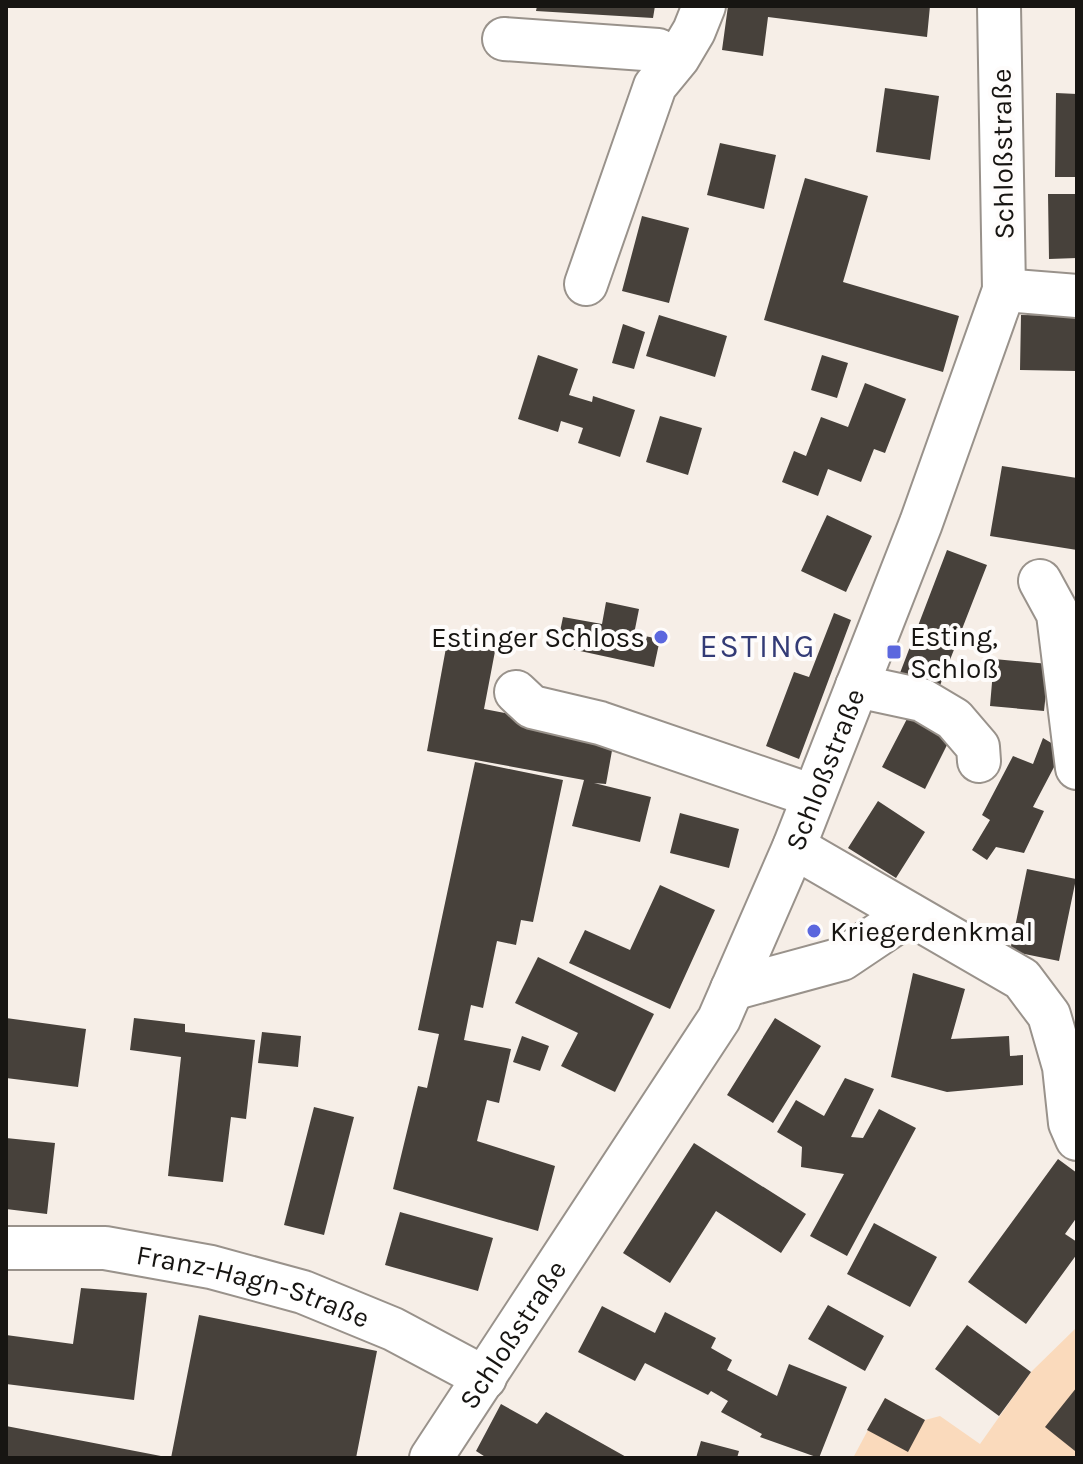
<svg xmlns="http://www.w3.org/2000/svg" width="1083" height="1464" font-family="Karla,sans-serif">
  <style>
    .green { fill: #fadabc }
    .building { fill: #47413b }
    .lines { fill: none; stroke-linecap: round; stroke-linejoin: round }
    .minor-casing { stroke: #99928b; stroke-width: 46 }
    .minor { stroke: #fff; stroke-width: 42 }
    .poi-dot { fill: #5b67de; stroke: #fefcfb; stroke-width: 3 }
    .labels { text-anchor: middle; stroke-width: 8; stroke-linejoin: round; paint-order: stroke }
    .street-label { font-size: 28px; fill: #171512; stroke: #fefcfb }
    .poi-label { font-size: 28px; fill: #171512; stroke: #fefcfb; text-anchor: start }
    .quarter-label { font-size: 32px; letter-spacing: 2px; fill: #333b76; stroke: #fefcfb }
  </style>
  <rect width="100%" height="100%" fill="#f6eee7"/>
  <!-- green -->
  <path class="green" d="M1077,1327V1458H853L885,1398L925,1420L940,1416L980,1444L1031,1372Z"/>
  <!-- building -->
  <path class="building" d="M537,6H655L653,18L536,11Z
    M728,6H930L927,37L768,17L763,56L722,50Z
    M885,88L939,96L930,160L876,152Z
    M1056,93L1077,94V177H1055Z
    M720,143L776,155L764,209L707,195Z
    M805,178L868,196L843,282L959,316L943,372L764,320Z
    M1048,194H1077V258L1049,259Z
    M642,216L689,228L669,303L622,291Z
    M659,315L727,336L715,377L646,356Z
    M1021,315L1077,316V371L1020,370Z
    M623,324L645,332L634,369L612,363Z
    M538,355L578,369L569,395L592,402L593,396L635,410L620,457L578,443L583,428L561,421L558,432L518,419Z
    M822,355L848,363L837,398L811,390Z
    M865,383L906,399L885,453L874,449L861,482L828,469L818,496L782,482L794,451L806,456L821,417L848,427Z
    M660,416L702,428L688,475L646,462Z
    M1002,466L1077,478V550L990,536Z
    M827,515L872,536L846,592L801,571Z
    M947,550L987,565L939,688L900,673Z
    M606,602L639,609L634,634L660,639L654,667L557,646L563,617L602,624Z
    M834,613L851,620L799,759L766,746L794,672L809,677Z
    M448,637L496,646L484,709L615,734L606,784L594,783L651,797L640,842L572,826L584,780L427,751Z
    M994,659L1049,664L1044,711L990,706Z
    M909,715L951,737L925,789L882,767Z
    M1043,738L1063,750L1033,807L1044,811L1024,853L996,847L987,860L972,850L990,820L982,815L1013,756L1033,764Z
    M475,762L563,780L533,922L521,920L516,945L497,941L483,1008L471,1005L464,1040L511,1049L499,1103L487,1100L477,1141L555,1166L538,1231L393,1189L418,1086L427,1088L439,1034L418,1030Z
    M878,801L925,832L896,878L848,848Z
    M680,813L739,829L729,868L670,853Z
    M1027,869L1076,879L1059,961L1010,951Z
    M660,885L715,910L670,1009L569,963L585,930L630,950Z
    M538,957L654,1014L615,1092L561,1066L578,1033L515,1003Z
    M913,973L965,989L951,1039L1009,1036L1010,1056L1023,1055V1085L947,1092L891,1077Z
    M6,1018L86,1029L78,1087L6,1078Z
    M134,1018L185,1024V1032L255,1040L246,1119L231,1117L223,1182L168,1176L181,1057L130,1050Z
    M775,1018L821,1046L773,1123L727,1095Z
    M262,1032L301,1036L298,1067L258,1063Z
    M522,1036L549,1046L540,1071L513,1062Z
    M845,1078L874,1089L851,1137L863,1138L879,1109L916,1128L847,1256L810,1236L844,1174L801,1167L802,1147L777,1132L796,1100L824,1116Z
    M314,1107L354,1117L324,1235L284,1225Z
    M6,1138L55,1143L47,1214L6,1209Z
    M694,1143L806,1214L781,1253L716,1211L670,1283L623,1253Z
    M1058,1159L1077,1173V1217L1065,1234L1077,1242V1254L1026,1324L968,1282Z
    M400,1212L493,1238L478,1291L385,1265Z
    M874,1223L937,1257L910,1307L847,1274Z
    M81,1288L147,1293L134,1400L6,1384V1335L73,1344Z
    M828,1305L884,1336L865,1371L808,1339Z
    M602,1306L655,1333L665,1312L716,1338L711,1348L732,1360L727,1370L777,1396L789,1364L847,1387L819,1458L760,1437L762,1434L721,1412L728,1401L711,1391L708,1395L645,1363L635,1381L578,1352Z
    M199,1315L377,1351L356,1458H171Z
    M967,1325L1031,1372L999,1416L935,1369Z
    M1077,1387V1449L1075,1451L1045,1427Z
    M885,1398L925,1420L908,1452L867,1430Z
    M501,1404L537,1424L546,1412L628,1458H487L476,1451Z
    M6,1426L166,1457V1458H6Z
    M701,1441L739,1451L737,1458H696Z"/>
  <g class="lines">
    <!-- minor casing -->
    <g class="minor-casing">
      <g id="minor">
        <path d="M504,39L658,50"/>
        <path d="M586,284L655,86L678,58L694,31L704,6"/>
        <path d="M1004,290L1077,296"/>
        <path d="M1040,581L1058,614L1077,768"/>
        <path d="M857,686L922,700L954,719L978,747L979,761"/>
        <path d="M516,692L532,707L600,723L813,796"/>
        <path d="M794,847L1022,979L1049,1015L1064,1067L1070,1123L1077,1139"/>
        <path d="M732,989L842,959L909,914"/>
        <path id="s1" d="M6,1248H105L211,1267L303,1292L393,1329L485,1378"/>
        <path id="s2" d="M431,1458L719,1019L794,847L921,523L1004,290L999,6"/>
      </g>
    </g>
    <!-- minor -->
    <use href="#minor" class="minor"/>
  </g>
  <!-- markers -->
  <g class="poi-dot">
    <circle cx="661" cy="637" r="8"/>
    <rect x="886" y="644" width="16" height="16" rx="4"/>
    <circle cx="814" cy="931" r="8"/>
  </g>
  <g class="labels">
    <!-- street labels -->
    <g class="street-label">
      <text transform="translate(1002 154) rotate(-91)" y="10">Schloßstraße</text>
      <text dy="10" stroke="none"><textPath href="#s2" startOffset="796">Schloßstraße</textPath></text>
      <text dy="10" stroke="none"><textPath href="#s1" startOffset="252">Franz-Hagn-Straße</textPath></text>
      <text dy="10" stroke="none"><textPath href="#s2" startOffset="148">Schloßstraße</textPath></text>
    </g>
    <!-- poi labels -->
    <g class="poi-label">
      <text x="910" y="646">Esting,<tspan x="910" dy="32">Schloß</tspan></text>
      <text x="645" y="647" text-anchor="end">Estinger Schloss</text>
      <text x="830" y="941">Kriegerdenkmal</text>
    </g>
    <!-- quarter labels -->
    <g class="quarter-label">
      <text x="758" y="657">ESTING</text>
    </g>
  </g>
  <!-- border -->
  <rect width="1083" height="1464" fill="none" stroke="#171512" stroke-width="16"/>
</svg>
